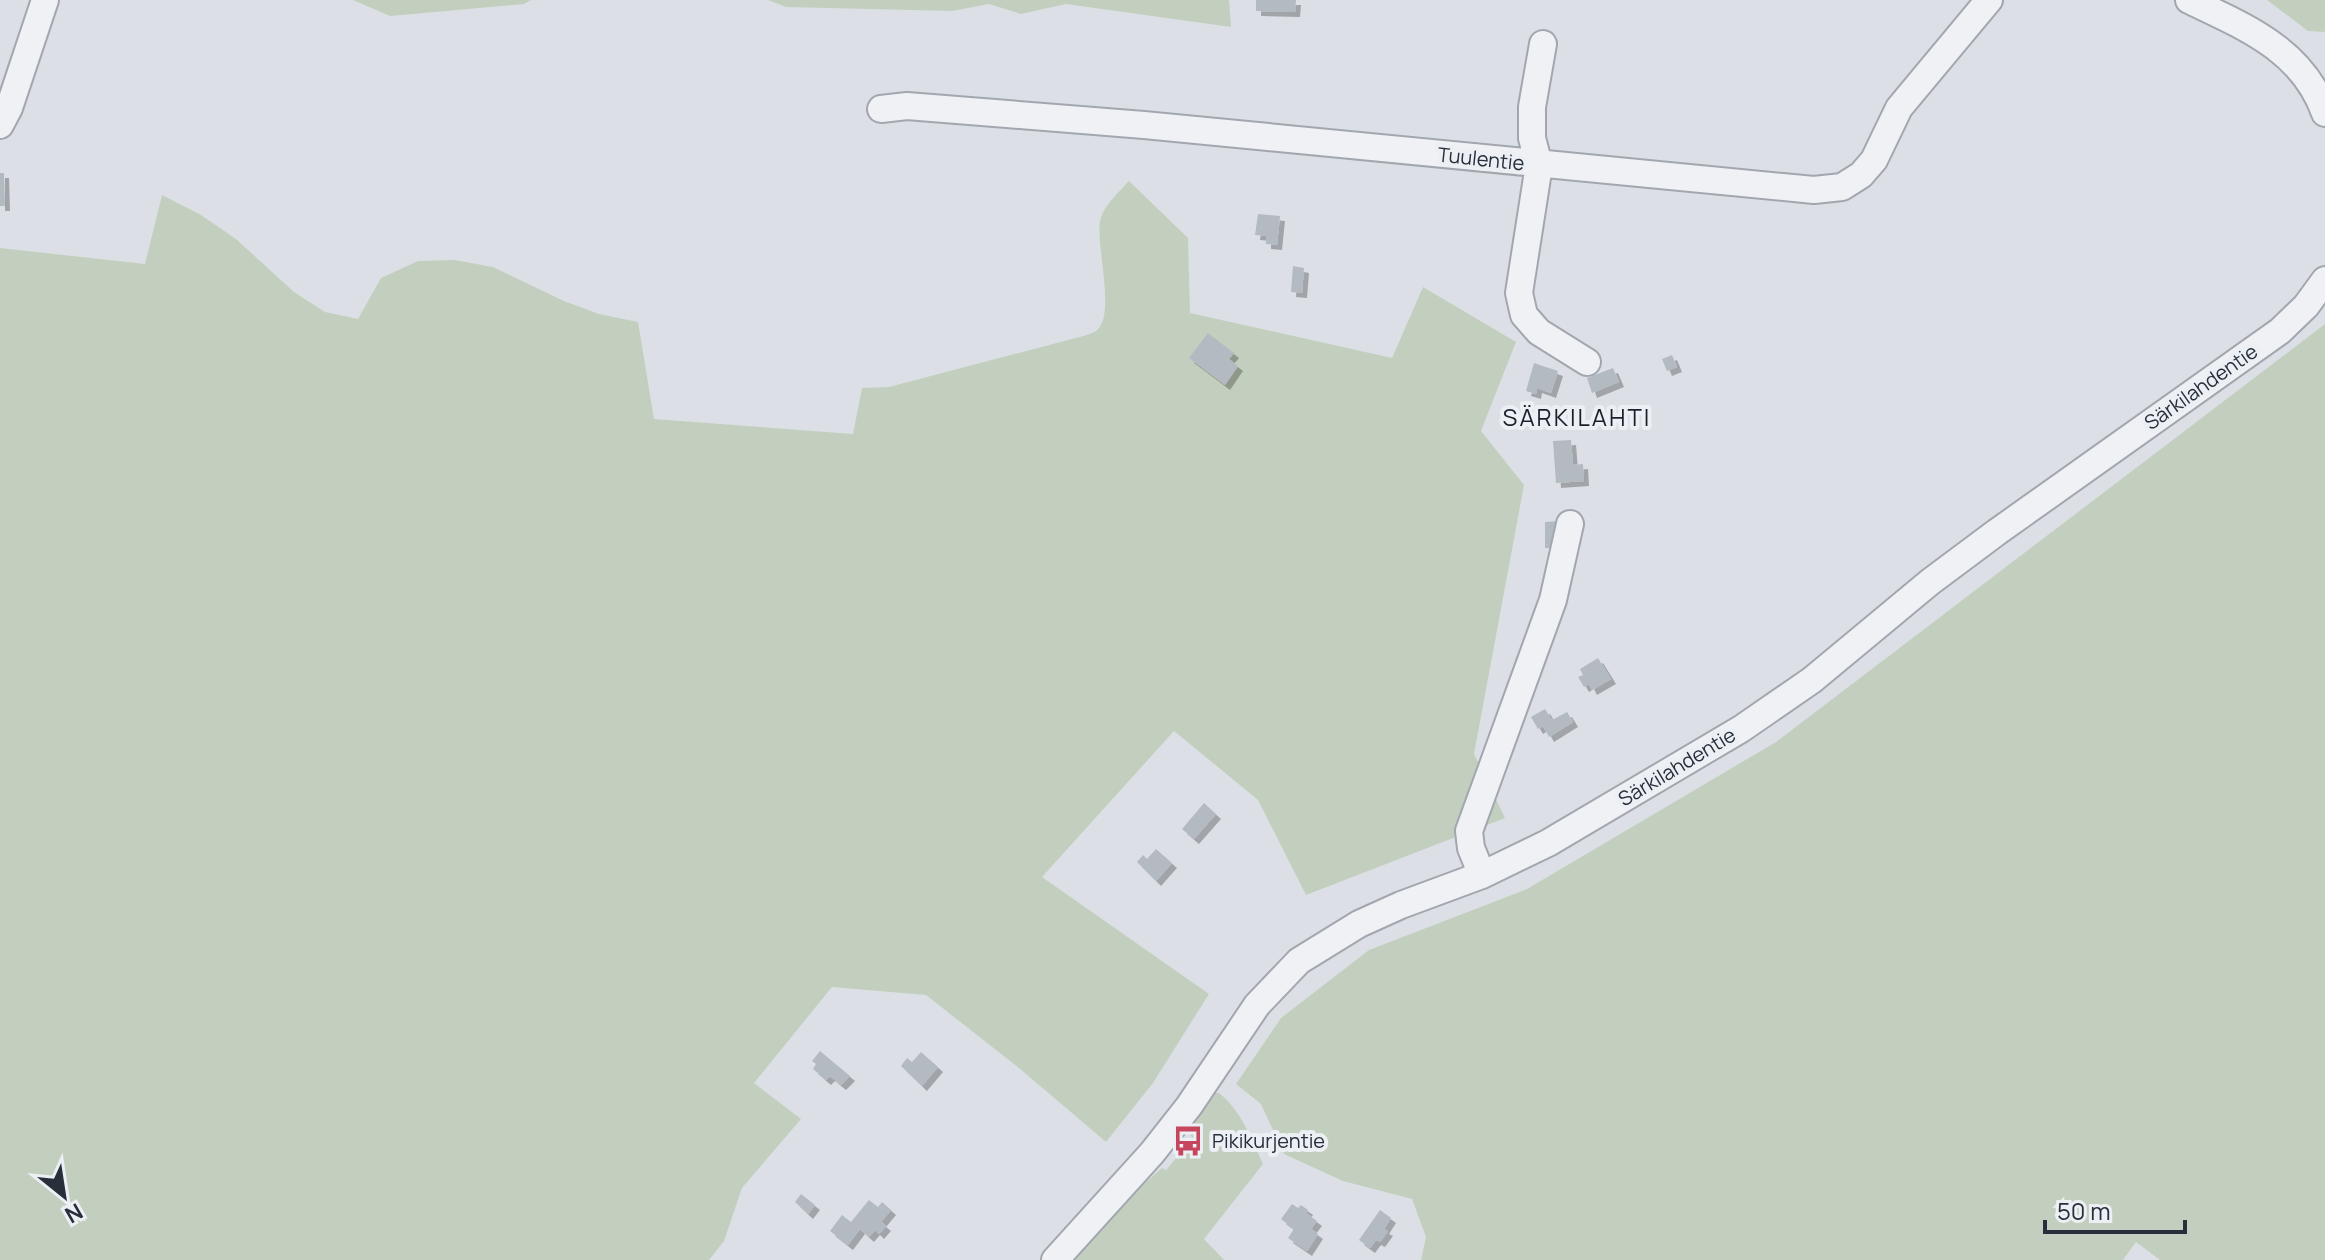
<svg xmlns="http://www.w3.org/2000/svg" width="2325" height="1260" font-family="Manrope,sans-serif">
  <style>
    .green { fill: #c3cfbe }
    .building { fill: #b4bac2; filter: url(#shadow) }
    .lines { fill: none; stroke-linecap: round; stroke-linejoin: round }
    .minor-casing { stroke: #a2a7af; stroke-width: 30 }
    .minor { stroke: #eff1f4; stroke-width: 26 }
    .labels { text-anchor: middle; stroke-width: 8; stroke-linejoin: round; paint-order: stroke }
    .street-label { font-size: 20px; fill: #272f3b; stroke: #eceff4 }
    .poi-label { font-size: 20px; fill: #272f3b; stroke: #eceff4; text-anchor: start }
    .quarter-label { font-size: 24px; letter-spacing: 2px; fill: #19202c; stroke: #eceff4 }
  </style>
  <defs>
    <filter id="shadow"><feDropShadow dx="5" dy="5" stdDeviation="0" flood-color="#0004"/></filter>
  </defs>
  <rect width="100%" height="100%" fill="#dce0e6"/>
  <!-- green -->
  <path class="green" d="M353,0H531L524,4L390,16Z
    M768,0H1229L1231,27L1066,4L1021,14L989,4L952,11L786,7Z
    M2267,0H2325V32L2308,31Z
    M1129,181L1188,238L1190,313L1392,358L1423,287L1516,342L1481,431L1524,485L1474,754L1505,818L1306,895L1258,800L1174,731L1042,877L1209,994L1153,1083L1106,1142L1019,1068L926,995L832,987L754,1083L801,1119L742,1188L724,1241L709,1260H0V248L145,264L162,195L201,215L236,239L294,292L325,312L358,319L381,278L418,261L455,260L493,267L564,301L599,314L638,322L654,419L853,434L862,388L889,387L1087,335C1091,333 1096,332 1098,329C1115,312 1096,245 1100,222C1102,207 1119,192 1129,181Z
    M2325,324V1260H2160L2136,1242L2123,1260H1421L1426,1237L1412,1199L1343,1181L1284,1154L1261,1104L1236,1084L1281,1018L1369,950L1527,889L1776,742Z
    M1213,1093H1219C1241,1110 1252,1140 1263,1164L1204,1239L1224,1260H1069L1119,1205L1162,1168L1166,1170L1193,1138L1190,1135L1204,1103Z"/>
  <!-- building -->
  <path class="building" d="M1256,0H1296L1295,12L1256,11Z
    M0,173H4L5,206H0Z
    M1258,214L1280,216L1277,245L1266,244V236L1255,235Z
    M1293,266L1304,268L1302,293L1291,292Z
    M1208,333L1234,353L1229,359L1238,366L1225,385L1189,358Z
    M1672,355L1677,367L1667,371L1662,359Z
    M1534,363L1558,371L1551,393L1537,388L1536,394L1526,391Z
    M1613,368L1619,382L1592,393L1587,378Z
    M1571,440L1573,465L1583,464L1584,481L1556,483L1553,441Z
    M1559,521L1558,548H1545V522Z
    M1598,658L1611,679L1592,690L1589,684L1584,687L1578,677L1583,675L1580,669Z
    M1545,709L1552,720L1567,712L1573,722L1549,737L1543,726L1538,729L1531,717Z
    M1204,803L1216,814L1194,839L1182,829Z
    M1156,849L1172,863L1156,881L1137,862L1143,855L1147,859Z
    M820,1051L850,1076L841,1085L830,1076L826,1080L813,1069L816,1064L812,1061Z
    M921,1052L938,1067L922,1086L901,1066L907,1058L912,1062Z
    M801,1194L815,1205L808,1214L795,1202Z
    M869,1200L878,1207L882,1202L891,1210L881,1222L886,1226L879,1234L875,1230L869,1237L860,1229L848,1245L830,1231L842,1215L851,1222Z
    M1292,1204L1298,1208L1301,1205L1308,1210L1306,1213L1317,1221L1311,1229L1318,1234L1307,1251L1288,1238L1294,1229L1281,1219Z
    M1380,1210L1391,1218L1384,1229L1388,1231L1380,1242L1376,1240L1370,1248L1359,1240Z"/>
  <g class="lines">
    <!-- minor casing -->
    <g class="minor-casing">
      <path id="minor" d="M2189,0C2245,27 2302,49 2325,113
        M1543,44L1532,107V138L1539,165L1519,293L1524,315L1539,332L1587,362
        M881,109L907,106L1144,125L1814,190L1842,187L1861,175L1874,160L1899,108L1989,0
        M0,125L9,108L45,0
        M1482,875L1471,848L1469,831L1553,600L1570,524
        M1055,1260L1152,1153L1189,1106L1257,1005L1299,961L1359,924L1401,905L1482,875L1548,843L1741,729L1812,680L1930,582L1997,532L2280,331L2306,306L2325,280"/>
    </g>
    <!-- minor -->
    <use href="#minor" class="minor"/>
  </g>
  <!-- icons -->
  <defs>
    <g id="bus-bare" transform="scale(2.4)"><path d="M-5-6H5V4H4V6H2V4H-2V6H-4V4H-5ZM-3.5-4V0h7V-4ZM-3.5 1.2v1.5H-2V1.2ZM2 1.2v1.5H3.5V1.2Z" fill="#c6465e" stroke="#eceff4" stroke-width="2.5" paint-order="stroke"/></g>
  </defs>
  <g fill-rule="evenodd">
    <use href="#bus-bare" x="1188" y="1141"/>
  </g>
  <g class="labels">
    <!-- street labels -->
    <g class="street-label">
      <text transform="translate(1481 159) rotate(6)" y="7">Tuulentie</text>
      <text transform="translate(2201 387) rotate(-35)" y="7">Särkilahdentie</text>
      <text transform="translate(1677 767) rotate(-31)" y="7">Särkilahdentie</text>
    </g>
    <!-- poi labels -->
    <g class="poi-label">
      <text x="1212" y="1148">Pikikurjentie</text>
    </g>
    <!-- quarter labels -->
    <g class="quarter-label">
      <text x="1577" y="426">SÄRKILAHTI</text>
    </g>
  </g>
  <!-- north arrow -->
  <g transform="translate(64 1196) rotate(150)" stroke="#eceff4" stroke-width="6" paint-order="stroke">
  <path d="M0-6L14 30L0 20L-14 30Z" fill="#272f3b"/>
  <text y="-12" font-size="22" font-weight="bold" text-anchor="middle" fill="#272f3b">N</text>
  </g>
  <!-- scale -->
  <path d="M2045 1220v12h140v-12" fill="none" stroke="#272f3b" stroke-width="4"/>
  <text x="2057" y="1220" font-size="24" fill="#272f3b" stroke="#eceff4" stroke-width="6" paint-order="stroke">50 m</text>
</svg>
